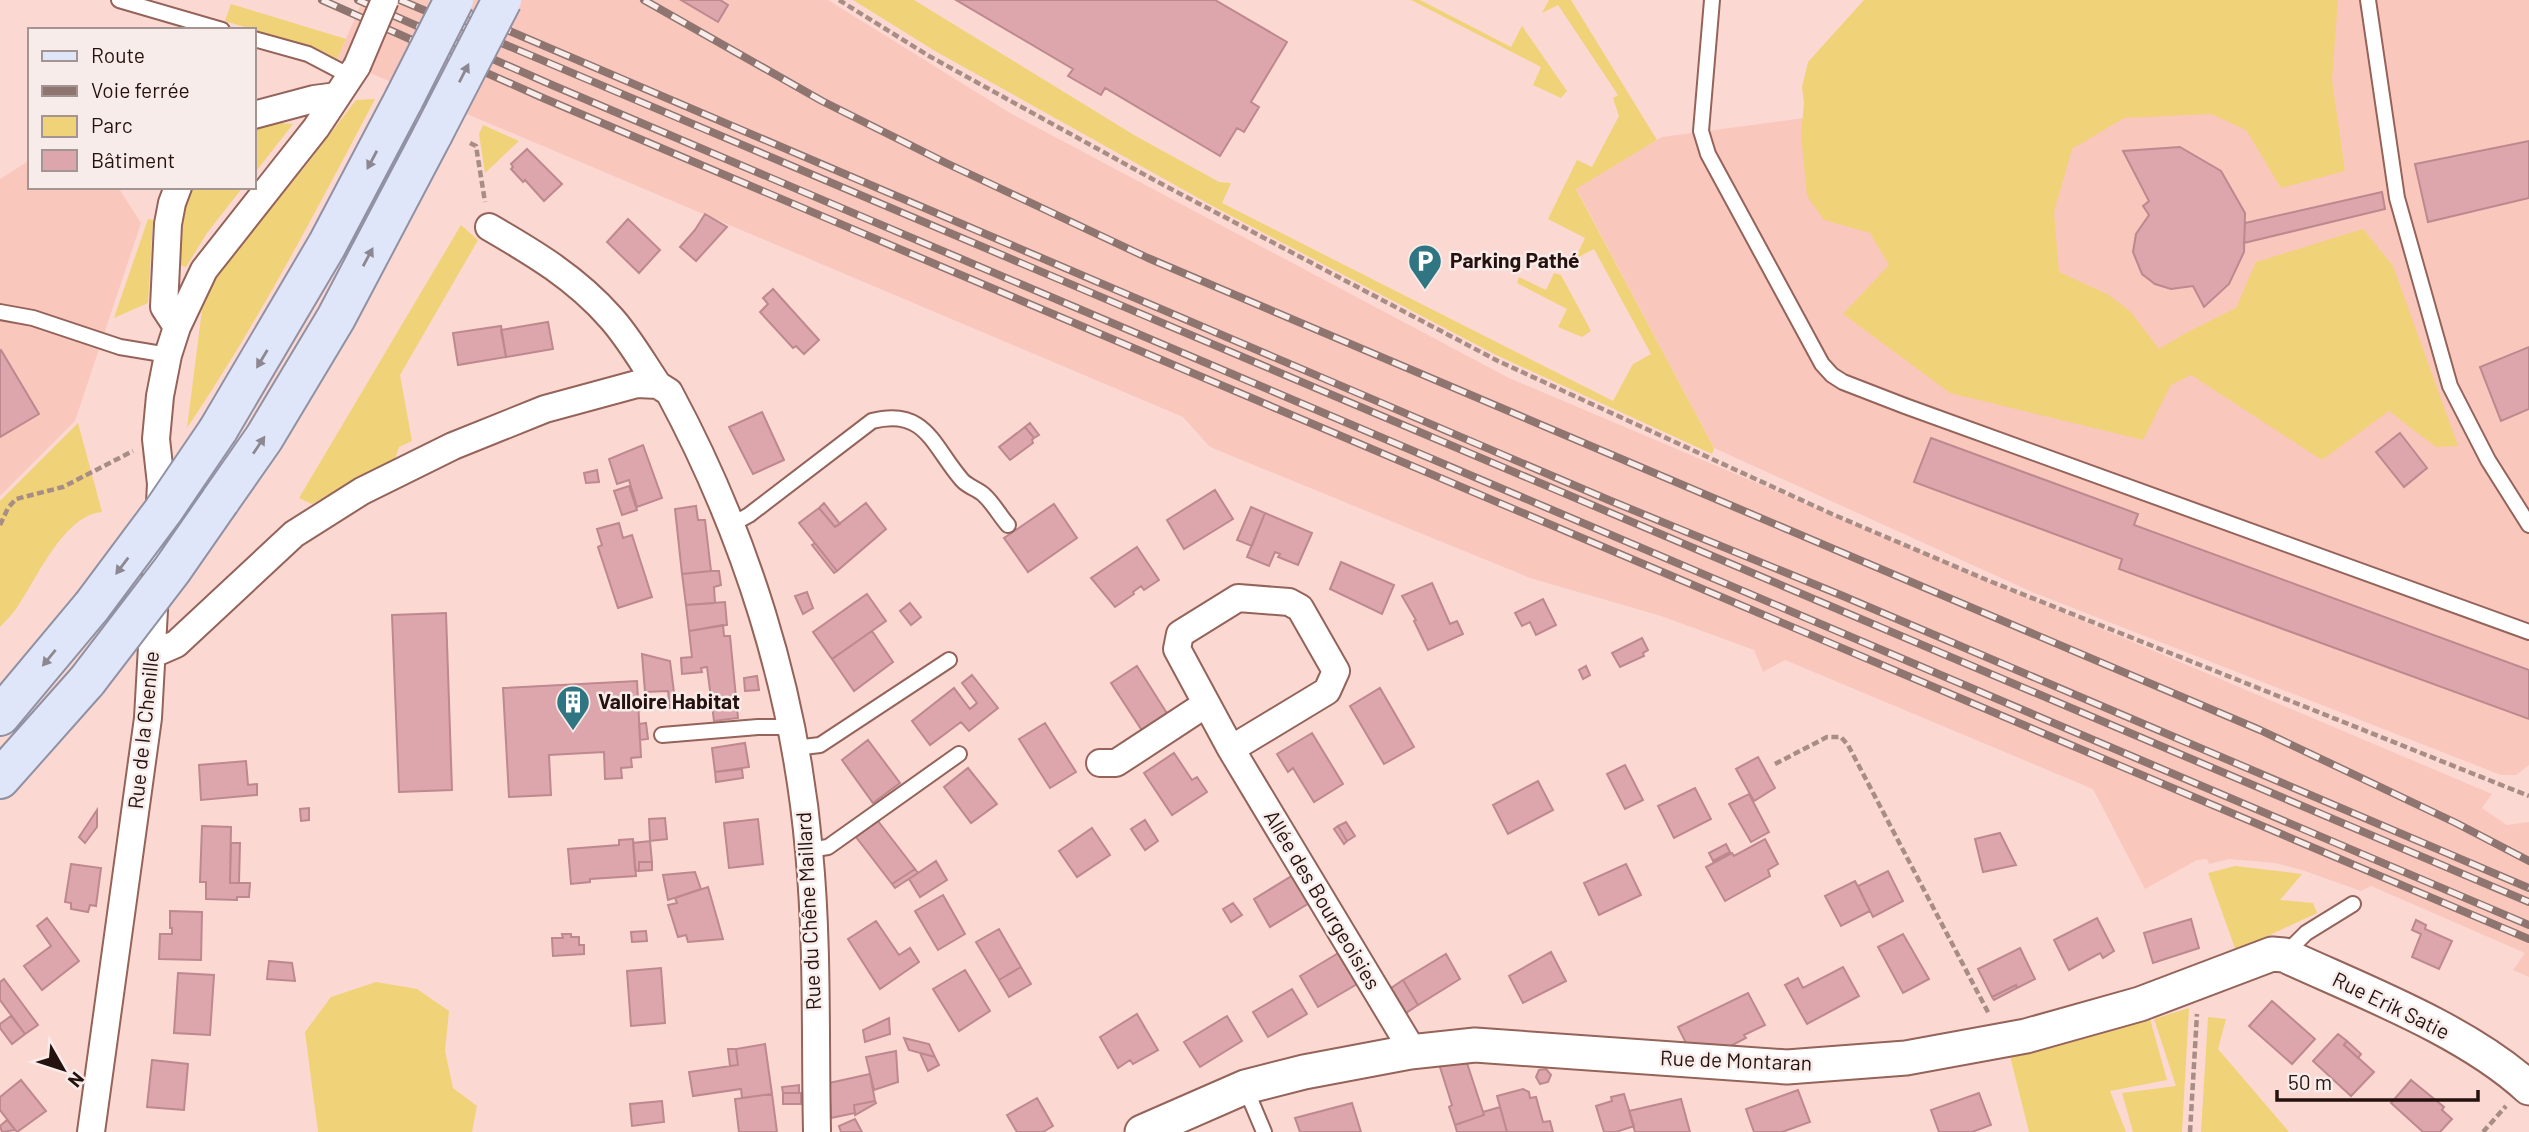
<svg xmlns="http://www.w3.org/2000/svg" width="2529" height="1132" font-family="Barlow,sans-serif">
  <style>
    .built { fill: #fac7bd }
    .green { fill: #f0d279 }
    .building { fill: #dda6ac; stroke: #bd888e; stroke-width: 2 }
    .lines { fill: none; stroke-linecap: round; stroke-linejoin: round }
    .service-casing { stroke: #94635a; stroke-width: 18 }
    .minor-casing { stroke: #94635a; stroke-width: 30 }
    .tertiary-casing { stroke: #94635a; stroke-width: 37 }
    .primary-casing { stroke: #9191a4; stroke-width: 42 }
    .path { stroke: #a88c86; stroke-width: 4.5; stroke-dasharray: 7 3.5; stroke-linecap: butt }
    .service { stroke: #fff; stroke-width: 14 }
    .minor { stroke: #fff; stroke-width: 26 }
    .tertiary { stroke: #fff; stroke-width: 33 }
    .primary { stroke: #e0e6f9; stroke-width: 38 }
    .rail-casing { stroke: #8f7570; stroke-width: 8 }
    .rail { stroke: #f8ecea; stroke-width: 5; stroke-dasharray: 16; stroke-linecap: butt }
    .minor-bridge-casing { stroke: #94635a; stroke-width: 30; stroke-linecap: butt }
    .primary-bridge-casing { stroke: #9191a4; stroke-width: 42; stroke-linecap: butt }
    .minor-bridge { stroke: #fff; stroke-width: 26 }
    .primary-bridge { stroke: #e0e6f9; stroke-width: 38 }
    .oneway { fill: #8c8790 }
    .labels { text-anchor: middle; stroke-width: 5; stroke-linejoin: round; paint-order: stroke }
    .poi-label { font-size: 21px; font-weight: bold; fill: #25120f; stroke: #f8ecea; text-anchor: start }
    .street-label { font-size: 21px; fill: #25120f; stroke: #f8ecea }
  </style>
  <rect width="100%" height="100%" fill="#fbd9d2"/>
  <!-- built -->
  <path class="built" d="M363,0H828L1010,113L1509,378L2492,794L2482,808L2507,825L2529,822V977L2513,970L2525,953L2371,886L2361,891L2302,870L2275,863L2229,859L2209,864L2207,859L2197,860L2145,889L2093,789L1785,660L1763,672L1754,650L1661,616L1530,578L1210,447L1183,417L337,59Z
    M1969,0H2529V765L2516,775H2501L2032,592L1714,448L1576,188L1662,137L1879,108Z
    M30,160V187H118L141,223L75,421L0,496V179Z"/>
  <!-- green -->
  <path class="green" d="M853,0H914L1134,135L1219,182L1231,183L1222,203L1613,401L1633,364L1651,354L1594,249L1575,259L1585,238L1548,219L1577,160L1592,167L1619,116L1613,98L1618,95L1558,5L1542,13L1549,0H1571L1657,140L1576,189L1714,448L1712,454L1496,355L1218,209L935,51Z
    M1411,0H1420L1511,47L1522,26L1567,91L1561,98L1533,85L1541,67Z
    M1864,0H2338L2332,80L2345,171L2281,188L2246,130L2211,114L2124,118L2072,149L2054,212L2059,272L2107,294L2130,311L2159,349L2184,334L2236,308L2256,262L2363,229L2393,266L2458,446L2436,447L2389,411L2322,460L2191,375L2171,385L2143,440L1950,393L1843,314L1889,265L1870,233L1824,220L1807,196L1801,135L1804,103L1802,87L1808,62Z
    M231,4L346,39L337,59L322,51L225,21Z
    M375,99C316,211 258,323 187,428L202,310L214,282L243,241L304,168L356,100Z
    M281,123L293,124L254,174V128Z
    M483,125L519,141L485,173L479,134Z
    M189,187H243L207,233L186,267L179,265L177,227Z
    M148,219L153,220L148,303L114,318Z
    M461,225L478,240L400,375L412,441L399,447L395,459L312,504L299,498Z
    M1554,273L1561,275L1591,331L1582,337L1558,327L1567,309L1517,283L1519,277L1546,290Z
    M78,423L102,512C64,515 37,578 18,606C13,614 6,620 0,627V501Z
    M2235,866L2302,874L2280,900L2313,903L2317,913L2236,951L2208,873Z
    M376,982L417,989L449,1011L445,1051L453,1088L477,1106L472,1132H318L305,1032L331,997Z
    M2189,1008L2182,1132H2133L2122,1093L2176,1086L2154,1019Z
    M2208,1017L2226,1019L2218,1049L2289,1132H2201Z
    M2150,1019L2167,1080L2110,1091L2126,1132H2029L2010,1056Z"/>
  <!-- building -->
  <path class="building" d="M681,0H720L728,5L718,22Z
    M956,0H1215L1287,42L1251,102L1259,107L1244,132L1237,128L1220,156L1105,88L1101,95L1068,76L1073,69Z
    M2529,141V198L2428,222L2415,164Z
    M2180,147L2221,171L2245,213L2244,252L2229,284L2204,307L2193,286L2171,289L2155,284L2142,274L2133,252L2136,234L2149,215L2143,206L2149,201L2123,151Z
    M527,149L562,184L544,201L525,180L523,182L511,169L513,167L511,164Z
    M2382,192L2385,209L2244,243L2245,223Z
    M705,214L727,227L696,261L680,247L695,230Z
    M628,219L660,250L639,273L607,242Z
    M773,289L819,340L804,354L796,346L793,348L760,312L768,304L763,298Z
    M548,322L553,349L506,357L501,330Z
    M501,326L506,357L458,365L453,333Z
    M2529,347V409L2501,421L2480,367Z
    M1,350L39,414L0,437V351Z
    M762,412L784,460L753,474L729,427Z
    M1030,423L1039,435L1034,438L1025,427Z
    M1025,427L1034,438L1032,440L1033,443L1010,460L999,447Z
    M2400,433L2427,468L2404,487L2376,452Z
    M1931,438L2138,514L2134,525L2529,670V719L2119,569L2122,559L1914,482Z
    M643,445L662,498L637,507L629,480L617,484L609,459Z
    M597,470L599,482L586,483L584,473Z
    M629,486L637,510L622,515L614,491Z
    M1215,490L1233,519L1184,549L1167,520Z
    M824,503L840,524L835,527L819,508Z
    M866,503L886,529L837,571L799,523L819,508L835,527Z
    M1054,504L1077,538L1028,572L1004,538Z
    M696,506L698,520H705L711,571L682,574L675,509Z
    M1251,507L1265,513L1252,546L1237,540Z
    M1265,513L1312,533L1298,565L1278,557L1280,554L1275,552L1269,566L1247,557Z
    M619,523L623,538L632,535L652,597L618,608L598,547L602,545L597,529Z
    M815,543L837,571L834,573L812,545Z
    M1137,547L1159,580L1144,590L1141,586L1133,592L1134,594L1115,607L1091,578Z
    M1341,562L1394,585L1382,614L1330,589Z
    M711,571H719L721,585L714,587L715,603L686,605L682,574Z
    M1432,583L1450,624L1457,621L1463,634L1428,650L1414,621L1416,620L1402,596Z
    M807,592L813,608L803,614L795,596Z
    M867,594L886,621L832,659L813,632Z
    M1543,599L1556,625L1536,635L1530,622L1522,626L1515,613Z
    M725,602L727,625L689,631L686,605Z
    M910,603L921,617L911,625L900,611Z
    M446,613L452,790L399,792L392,615Z
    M723,625L724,636H730L738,718L714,721L707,667L701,668L702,672L682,674L681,658L692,657L689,631Z
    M872,631L893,662L854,691L832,659Z
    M1642,638L1648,650L1643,653L1644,656L1620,667L1612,653Z
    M642,654L670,661L676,708H670L668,691L645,692Z
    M1137,666L1168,715L1143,732L1111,683Z
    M1586,666L1590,675L1583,679L1579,670Z
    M972,675L998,708L969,731L961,722L930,745L912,721L954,688L970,709L977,703L962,683Z
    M757,676L759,690L745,691L744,678Z
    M637,681L641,757L631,758L632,767L621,768L622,778L605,779L604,752L549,755L551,795L509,797L503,688Z
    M1380,688L1414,747L1384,764L1350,706Z
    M646,723L648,739L640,740L639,724Z
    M1045,723L1076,772L1050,788L1019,739Z
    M1312,733L1343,784L1314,802L1293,768L1288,772L1277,754Z
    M868,740L900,783L873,803L842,760Z
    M745,743L749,767L715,772L712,748Z
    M1174,753L1192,780L1197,777L1207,792L1172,815L1144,773Z
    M1758,757L1775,788L1754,801L1736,769Z
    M246,761L248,785L257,784V795L201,800L199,765Z
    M1625,765L1643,800L1625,809L1607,774Z
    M968,768L997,804L971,823L944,787Z
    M742,769L743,778L716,782L715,772Z
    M1538,781L1553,810L1508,834L1493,805Z
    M1695,788L1711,819L1674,838L1658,806Z
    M1749,794L1769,832L1751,842L1729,804Z
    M309,808V820L301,821L300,809Z
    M97,810V827L85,843L79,837Z
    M665,818L667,839L650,841L649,819Z
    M758,819L763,864L729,868L724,823Z
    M1145,820L1158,841L1145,850L1131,829Z
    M878,821L915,869L892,884L856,837Z
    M1346,822L1355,836L1347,841L1338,826Z
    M202,826L231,827L230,883H250L249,897H237V900L206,899V882H200Z
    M1338,826L1347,841L1344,844L1334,829Z
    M1092,828L1110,855L1077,877L1059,851Z
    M2000,833L2016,865L1983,872L1975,839Z
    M633,839L636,876L590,879V882L571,884L568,849L619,845V840Z
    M1765,839L1778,864L1768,870L1770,876L1725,901L1706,867L1732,853L1734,856Z
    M650,841L652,862H639V871L635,870L633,843Z
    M231,843H240L239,883H230Z
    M1726,844L1730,852L1713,861L1709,853Z
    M936,861L947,880L920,897L909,879Z
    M639,862H652V870L639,871Z
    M71,864L101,868L96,906L90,905L88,912L71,909V903L65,902Z
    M1626,864L1641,895L1599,915L1584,883Z
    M915,869L918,873L895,888L892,884Z
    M1888,871L1903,901L1873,917L1858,886Z
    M695,872L701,889L668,900L663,875Z
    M1295,874L1311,902L1270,927L1254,899Z
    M1855,881L1870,911L1841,926L1825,896Z
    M708,887L723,939L688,942L686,935L678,937L668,905L677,903L675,898Z
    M943,895L965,934L938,950L915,911Z
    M1233,903L1242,915L1231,922L1223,909Z
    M170,911L202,912L201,960L159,959L160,934H172V928H170Z
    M47,918L79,961L42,990L24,966L51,946L37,926Z
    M2097,918L2114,951L2103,958L2100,953L2069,970L2054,940Z
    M2191,919L2199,948L2153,963L2144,933Z
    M2416,920L2426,925L2425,929L2452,941L2439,969L2412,957L2421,934L2412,930Z
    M876,921L899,955L910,948L919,962L880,989L848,939Z
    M999,929L1021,967L999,980L976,942Z
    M646,931L647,941L632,942L631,932Z
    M562,934H571V937H579V945H584V954L553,956L552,938H563Z
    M1903,934L1929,979L1903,993L1878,947Z
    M2020,948L2035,979L2017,988L2016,985L1992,997L1978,969Z
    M1340,952L1359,983L1318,1007L1300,976Z
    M1551,952L1566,981L1523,1003L1509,976Z
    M1446,954L1460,979L1418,1005L1403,980Z
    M269,961L292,963L295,981L267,979Z
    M1021,967L1031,984L1009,997L999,980Z
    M1843,967L1859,996L1807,1024L1785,985L1798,978L1803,988Z
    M661,968L665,1023L631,1026L627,971Z
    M965,970L990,1011L959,1031L933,989Z
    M178,973L214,975L210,1035L174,1033Z
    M4,979L38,1025L25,1034L0,1000V982Z
    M1403,980L1418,1005L1406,1013L1391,988Z
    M2016,985L2017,988L1994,1000L1992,997Z
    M1292,989L1307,1014L1268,1037L1253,1012Z
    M1748,993L1765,1025L1744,1035L1746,1038L1725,1049L1697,1048L1694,1044L1688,1047L1678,1027Z
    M2272,1001L2315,1039L2292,1064L2249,1026Z
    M1137,1014L1158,1050L1133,1064L1130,1060L1118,1068L1100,1037Z
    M11,1016L25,1034L12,1044L0,1028V1024Z
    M1227,1016L1242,1041L1200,1067L1184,1042Z
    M889,1018L890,1034L865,1042L863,1030Z
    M2338,1034L2347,1041L2344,1045L2374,1072L2351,1096L2313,1061Z
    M904,1038L929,1044L935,1057L909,1050Z
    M2347,1041L2361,1054L2358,1058L2344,1045Z
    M765,1044L772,1094L742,1098L741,1089L693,1096L689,1072L738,1065L736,1049Z
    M728,1049H736L738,1065L730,1066Z
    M896,1051L898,1082L874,1090L866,1057Z
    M920,1053L935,1057L939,1065L928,1071Z
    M152,1060L188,1064L184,1110L147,1107Z
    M1467,1063L1484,1115L1455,1125L1449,1107L1452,1105L1439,1064Z
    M1546,1069L1551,1075L1548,1082L1540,1084L1536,1077L1539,1070Z
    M870,1074L875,1101L854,1105L855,1113L831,1118L829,1083Z
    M21,1080L46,1111L17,1132L0,1110V1097Z
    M2411,1080L2444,1107L2442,1110L2452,1119L2440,1132H2423L2391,1103Z
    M799,1085V1093H783L782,1087Z
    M1523,1089L1529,1092L1530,1098L1536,1097L1543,1122L1550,1121L1553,1132H1507L1497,1096Z
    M1798,1090L1810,1122L1782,1132H1754L1746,1109Z
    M783,1093H801V1104H783Z
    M1979,1093L1991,1125L1972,1132H1939L1931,1110Z
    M772,1094L777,1132H739L735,1099Z
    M1624,1094L1634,1126L1616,1132H1604L1596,1106L1612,1101L1611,1097Z
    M1037,1098L1053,1126L1043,1132H1017L1007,1115Z
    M1681,1099L1690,1132H1635L1629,1111Z
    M662,1101L664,1122L632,1126L630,1104Z
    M875,1101L876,1103L855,1115L854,1105Z
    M1352,1103L1361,1132H1300L1295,1118Z
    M1500,1107L1507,1132H1457L1455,1125L1484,1115L1483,1112Z
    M855,1119L862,1132H841L839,1126Z
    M7,1120L15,1130L2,1132L0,1126Z"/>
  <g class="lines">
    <!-- service casing -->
    <g class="service-casing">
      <path id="service" d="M119,0L222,30
        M1712,0L1701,131L1708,154L1822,364L1832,375L1843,382L1905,406L2529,632
        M2368,0L2397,198L2450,386L2488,460L2529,525
        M254,39L308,54L350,76
        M0,312L33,318L120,347L168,355
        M731,525L749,515L872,421C926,407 933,447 962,480C968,487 978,489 984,495C993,503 1000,516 1008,525
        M662,735L758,727H791
        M795,748L820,745L949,660
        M809,850L828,847L959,754
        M2285,954L2306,933L2353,904
        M1245,1087L1264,1132"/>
    </g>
    <!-- minor casing -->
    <g class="minor-casing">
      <path id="minor" d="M254,115L314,99L337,96
        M489,227C534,253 576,278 611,318C629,338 643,363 658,385
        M177,327L164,307L168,224L172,203L178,187
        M153,654L176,644L294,534L362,491L453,446L545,409L637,384L658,385L669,392C745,533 795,690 809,851C818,944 815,1039 817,1132
        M1231,749L1177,649L1180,634L1238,598L1289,602L1300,608L1336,671L1327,691L1231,749L1408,1043L1410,1052
        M1100,763H1116L1206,704
        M91,1132L148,718L161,484L156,439L160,396L168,355L177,327L204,270L316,128L357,66"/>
    </g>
    <!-- tertiary casing -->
    <g class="tertiary-casing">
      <path id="tertiary" d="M1142,1132L1245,1087L1304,1072L1410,1052L1475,1045L1787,1067L1906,1058L2026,1036L2140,1004L2272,954L2284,955C2362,991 2466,1030 2529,1088"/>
    </g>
    <!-- primary casing -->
    <g class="primary-casing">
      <path id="primary" d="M218,430L327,245L404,99
        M220,501L264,438L336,318L433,134
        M0,716L92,606
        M0,779L87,681"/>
    </g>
    <!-- path -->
    <path class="path" d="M839,0L929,56L1156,181L1498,361L1832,514L1987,580L2529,796
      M470,143L476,146L485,202
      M0,525L8,508L16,499L63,487L133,451
      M1775,764L1827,737H1841L1848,745L1989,1014
      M2190,1132L2197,1014
      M2483,1132L2506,1106"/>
    <!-- service -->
    <use href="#service" class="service"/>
    <!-- minor -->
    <use href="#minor" class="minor"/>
    <!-- tertiary -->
    <use href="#tertiary" class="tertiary"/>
    <!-- primary -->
    <use href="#primary" class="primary"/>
    <!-- rail casing -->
    <g class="rail-casing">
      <path id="rail" d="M322,0L543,98L2529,939
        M358,0L552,85L2529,925
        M400,0L2529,902
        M437,0L1611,501L1843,596L2529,888
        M644,0L822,101L946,163L1148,258L2260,730L2456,823L2529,861"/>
    </g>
    <!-- rail -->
    <use href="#rail" class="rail"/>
    <!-- minor-bridge casing -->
    <g class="minor-bridge-casing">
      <path id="minor-bridge" d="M357,66L385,0"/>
    </g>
    <!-- primary-bridge casing -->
    <g class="primary-bridge-casing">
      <path id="primary-bridge" d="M404,99L454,0
        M433,134L502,0
        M92,606L163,511L218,430
        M87,681L172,570L220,501"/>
    </g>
    <!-- minor-bridge -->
    <use href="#minor-bridge" class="minor-bridge"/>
    <!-- primary-bridge -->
    <use href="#primary-bridge" class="primary-bridge"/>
  </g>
  <!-- one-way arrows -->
  <defs><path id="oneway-solid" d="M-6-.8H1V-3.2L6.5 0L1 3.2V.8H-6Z" transform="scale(1.75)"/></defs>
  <g class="oneway">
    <use href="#oneway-solid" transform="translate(464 73) rotate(-63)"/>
    <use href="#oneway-solid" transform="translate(372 160) rotate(118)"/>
    <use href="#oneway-solid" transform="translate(368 257) rotate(-62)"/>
    <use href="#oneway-solid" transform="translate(262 359) rotate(121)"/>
    <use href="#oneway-solid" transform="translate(259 445) rotate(-56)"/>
    <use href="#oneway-solid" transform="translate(122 566) rotate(127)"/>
    <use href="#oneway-solid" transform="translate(49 658) rotate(129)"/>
  </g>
  <!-- icons -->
  <defs>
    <g id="parking-pin" transform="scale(1.75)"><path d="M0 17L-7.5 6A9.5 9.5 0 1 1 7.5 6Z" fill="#2f7582" stroke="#f8ecea"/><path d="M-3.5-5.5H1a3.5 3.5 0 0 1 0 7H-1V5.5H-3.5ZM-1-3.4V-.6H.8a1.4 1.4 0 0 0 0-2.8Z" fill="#fff"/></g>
    <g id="building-pin" transform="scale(1.75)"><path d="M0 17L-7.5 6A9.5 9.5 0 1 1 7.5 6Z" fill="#2f7582" stroke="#f8ecea"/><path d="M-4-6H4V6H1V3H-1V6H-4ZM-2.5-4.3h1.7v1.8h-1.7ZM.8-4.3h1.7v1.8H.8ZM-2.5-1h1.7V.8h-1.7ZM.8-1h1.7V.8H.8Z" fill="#fff"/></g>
  </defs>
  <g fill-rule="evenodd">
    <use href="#parking-pin" x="1425" y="261"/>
    <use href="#building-pin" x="573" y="702"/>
  </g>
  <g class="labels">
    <!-- poi labels -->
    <g class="poi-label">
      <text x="1450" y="268">Parking Pathé</text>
      <text x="598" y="709">Valloire Habitat</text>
    </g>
    <!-- street labels -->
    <g class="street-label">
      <text transform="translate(144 730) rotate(-84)" y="7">Rue de la Chenille</text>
      <text transform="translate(1322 900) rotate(59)" y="7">Allée des Bourgeoisies</text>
      <text transform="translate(809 911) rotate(-93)" y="7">Rue du Chêne Maillard</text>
      <text transform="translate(2391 1006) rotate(26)" y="7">Rue Erik Satie</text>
      <text transform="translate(1736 1061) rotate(2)" y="7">Rue de Montaran</text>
    </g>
  </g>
  <!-- legend -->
  <rect x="28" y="28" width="228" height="161" fill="#f8ecea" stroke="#a49592" stroke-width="2"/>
  <rect x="42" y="51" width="35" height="10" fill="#e0e6f9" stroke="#a49592" stroke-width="2"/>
  <text x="91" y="63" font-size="21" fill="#25120f">Route</text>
  <rect x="42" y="86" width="35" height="10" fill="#8f7570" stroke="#a49592" stroke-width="2"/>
  <text x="91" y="98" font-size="21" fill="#25120f">Voie ferrée</text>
  <rect x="42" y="116" width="35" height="21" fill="#f0d279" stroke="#a49592" stroke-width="2"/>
  <text x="91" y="133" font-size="21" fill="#25120f">Parc</text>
  <rect x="42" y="150" width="35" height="21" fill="#dda6ac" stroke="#a49592" stroke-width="2"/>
  <text x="91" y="168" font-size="21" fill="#25120f">Bâtiment</text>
  <!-- north arrow -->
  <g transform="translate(63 1069) rotate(129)" stroke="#f8ecea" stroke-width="5" paint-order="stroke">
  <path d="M0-5L12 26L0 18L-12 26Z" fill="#25120f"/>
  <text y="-10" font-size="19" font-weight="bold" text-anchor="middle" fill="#25120f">N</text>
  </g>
  <!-- scale -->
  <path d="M2277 1090v10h201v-10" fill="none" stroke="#25120f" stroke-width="3.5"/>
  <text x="2288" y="1090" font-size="21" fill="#25120f" stroke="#f8ecea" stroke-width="5" paint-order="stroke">50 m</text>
</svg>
